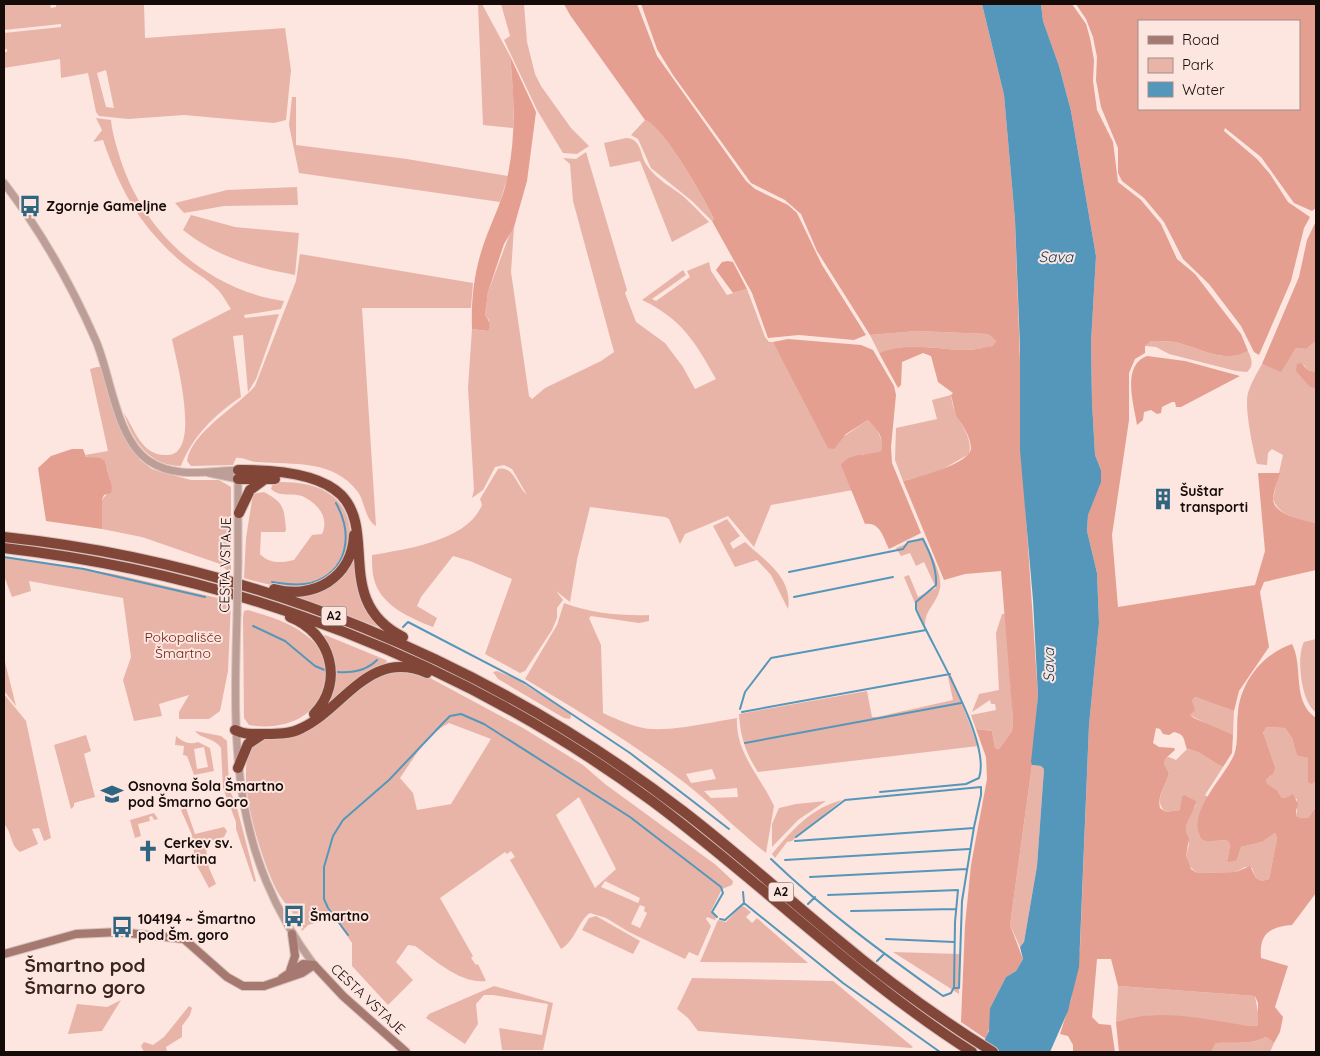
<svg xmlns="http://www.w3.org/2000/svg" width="1320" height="1056" font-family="Quicksand,sans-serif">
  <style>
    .green { fill: #e8b4a8; fill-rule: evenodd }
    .forest { fill: #e49f90; fill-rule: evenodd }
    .water { fill: #5597ba }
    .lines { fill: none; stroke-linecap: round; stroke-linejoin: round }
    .stream { stroke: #5597ba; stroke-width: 2 }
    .tertiary-casing { stroke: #d8c2be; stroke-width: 9 }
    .secondary-casing { stroke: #d8c2be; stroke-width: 10 }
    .motorway-casing { stroke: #d8c2be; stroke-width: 12 }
    .tertiary { stroke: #bd9e97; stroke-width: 7 }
    .secondary { stroke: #a5796f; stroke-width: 8 }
    .motorway { stroke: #824639; stroke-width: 10 }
    .tertiary-bridge-casing { stroke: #d8c2be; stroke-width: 9; stroke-linecap: butt }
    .tertiary-bridge { stroke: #bd9e97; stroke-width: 7 }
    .labels { text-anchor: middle; stroke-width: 4; stroke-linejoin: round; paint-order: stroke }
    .shield { fill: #fde5e0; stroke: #5b4d4a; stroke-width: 1 }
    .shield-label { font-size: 12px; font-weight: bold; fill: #150c09 }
    .poi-label { font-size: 14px; font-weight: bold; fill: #150c09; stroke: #fde5e0; text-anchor: start }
    .street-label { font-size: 14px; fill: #150c09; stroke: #fde5e0 }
    .park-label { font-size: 14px; fill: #6f2011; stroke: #fde5e0 }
    .water-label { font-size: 15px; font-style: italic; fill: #08415a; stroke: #fde5e0 }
    .district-label { font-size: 19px; font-weight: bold; fill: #3b2520; stroke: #fde5e0 }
  </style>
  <rect width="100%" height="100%" fill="#fde5e0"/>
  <!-- green -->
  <path class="green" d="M4,4H50L51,8L56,7V4H144L145,38L285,28L291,70L286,120L274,123L184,115L128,119L99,116L96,112L88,73L61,78L60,59L4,68V52H7V49H4V33L61,27V24L4,30ZM106,70L114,108L106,107L97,73Z
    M478,4H482L510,56L513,91V128L483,125Z
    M501,4H524L527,42L535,74L541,86L571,128L589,146L577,154L563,153L537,110L504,40L510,36Z
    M292,97H296V145L407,159L508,176L500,202L299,173L289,125Z
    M96,118L111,120C112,133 117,148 121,161C145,234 208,290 284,301L281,309L244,315L245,318L279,314L256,379L248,392L243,335L233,336L241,397C215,414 192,437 181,466C149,466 132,440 124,413C135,430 142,457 168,455C202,453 176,360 172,339L231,309C227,303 223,295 218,290C207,278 190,270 178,259C139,224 120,190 103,140L93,142L102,130Z
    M645,120C663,126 705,199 714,219L712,221L692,201L651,168L638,139L631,135Z
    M626,138C643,139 639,156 648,167C657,180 672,187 684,197C693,205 701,214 709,222L672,242L640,161L610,167L604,143Z
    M586,152L627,290L625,293L636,322L665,343L683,367L695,389L716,379C695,342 682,319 642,300L683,270L686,275L652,299L656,301L690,277L687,271L709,262L711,271L727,295L747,289L765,337L769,342H773L789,370L843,437L868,420L876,427L883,444L881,451L870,455L862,454L853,490L771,505L754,547L728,516L685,534L680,544L669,519L665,517L590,507L577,560L570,602L556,591L563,600L557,608V618L552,630L525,671L520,673L485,654L512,579L470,561L453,556L421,597L417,606L437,618L433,627C410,618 380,605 374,579C372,572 372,563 372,555C407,549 467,541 482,505L480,499L498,469C514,465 517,487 527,495L512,469L504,465L495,467L483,490L472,498L474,490L468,388L472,329L488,331L489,320L485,315L488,292L512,228L514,227L511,272L529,396L532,399L545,388L601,361L614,352L573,201L570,164L563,158L576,159Z
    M297,187L298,205L224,206L184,213L175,203L227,190Z
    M191,215L235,227L299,233L295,275C253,267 217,257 183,230Z
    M300,254L473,283L471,308H362L376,526C365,520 365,502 358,492C333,459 294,465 258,462C250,462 242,457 236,458L233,465L191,466L187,461C192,431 236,408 255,386L296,281Z
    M917,331L988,334L996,341L994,346C985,347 976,350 967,350C938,350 907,341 879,353L870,335Z
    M1151,341C1160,341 1170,341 1179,343C1200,349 1226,364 1248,351C1252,359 1254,366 1247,372L1236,371L1169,354L1156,347L1145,346Z
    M1316,341V372L1308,370L1303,364L1310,387L1316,389V523C1300,521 1279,516 1273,499L1283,455L1272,449L1268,453L1267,465L1257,464C1253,449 1244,407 1248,393C1251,383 1257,373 1262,364L1281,371L1296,348L1306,349Z
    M97,367H101L122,433L140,460L152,469L161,472L191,480H219L231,487V574L220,564L142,537L102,529V500C103,497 106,496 107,494C114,486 107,470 105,461L89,459L85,455L108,451L90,369Z
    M951,395C952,402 953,409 957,415C962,427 973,439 969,454L936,473L903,481L895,460L896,428L937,419L932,400Z
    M273,482C292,482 311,482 328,493C355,509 358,552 334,572C329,576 322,584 316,586C291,591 268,585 244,578L246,538L253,494L264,492C284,503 284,507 286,530L285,532H261L260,554C269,564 282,563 294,560L312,535L322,534C330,517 317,503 302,496C291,492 280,498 271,489Z
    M727,519L740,536L730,543L733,549L745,542C765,561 793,577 788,609L771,575L757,560L735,567L713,526Z
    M923,537C929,552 945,576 939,592C934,607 925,609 925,627L904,577L909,575L918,597L936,588L924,562L916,566L910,553L901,556L896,548Z
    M355,550L363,601L378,627L296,596L312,593Z
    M4,557L114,574L231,601L228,671L220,711L209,719H179V712L189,695L159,704L162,716L134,721L123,680L131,657L123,598L29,581L31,591L12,597L4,576Z
    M564,603C589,613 622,616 649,615V621L639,623L591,616L589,618L601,645L603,713C614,718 627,724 639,727C664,734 711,722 737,718C735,753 761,777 774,806L766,853C738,831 713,805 685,783C634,744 580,712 525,679L557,625ZM712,769L716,779L691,783L686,774ZM737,788L738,797L711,798L704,791Z
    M248,610C274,618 300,625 318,647C325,657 327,669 325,680C320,718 283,731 249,725L244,718L243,617L244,611Z
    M1002,614H1006L1013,720L1012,731L999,749L995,748L992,731L976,729L971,715L996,710L995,704H991L990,700L972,712L979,694L999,690L996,633Z
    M325,635L386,660L387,662L329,705L327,702L332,692L323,637Z
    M1316,639V712C1301,703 1296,656 1304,642Z
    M4,658L16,706L4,691Z
    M497,671L514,678L569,712L571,716L570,719L564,718L498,679L493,672Z
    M386,672H419L523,728L583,765L605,784L716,865L733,881L732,885L722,889L711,911L716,918L715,920L707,917L706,919L711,926L698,956L689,952L685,959L629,932L606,918L590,913C578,921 576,940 561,949L510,860L515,857L511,851L507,854L505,852L440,898L473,956L471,958L476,965L478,964L486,981C460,984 435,960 415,946L408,945L396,962L413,980L388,1005L352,966V943L334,917L308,925L302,931C297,915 285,905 277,891C262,862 237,784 249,752C251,748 255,744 257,739L286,735ZM449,723L491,739L451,804L417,810L413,793L400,778C413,759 428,733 449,723ZM579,797L616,869L595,888L556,815ZM605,881L640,898L638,903L601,887ZM640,905L645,907L644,911L647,913L640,928L631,924Z
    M951,675L978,746L758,772C746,754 740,736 739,714L867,691L872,717H877L953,700L948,677Z
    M4,694L26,721L51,838L44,841L39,828L32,829L38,844L20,852C10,845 12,832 4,824Z
    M1195,697L1234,711L1233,735L1226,734L1190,715L1192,701Z
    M1265,727L1285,728L1292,738L1297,754L1308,758V775L1316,780V774V807L1308,818L1297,817V799L1282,798L1277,790L1266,784V780L1271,776L1274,768L1262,738Z
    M195,731L221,736L227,741L229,789L236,804L256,881L254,882L236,829V822L223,788L221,748C215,738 201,739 195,731Z
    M86,735L91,751L84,754L95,797L74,803V806L71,809L54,745Z
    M176,736C183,742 189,745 198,742L210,748L214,771L194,775L187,756L183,755L184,746L175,745ZM204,747L208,767L197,769L194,749Z
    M1187,749C1200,750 1211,762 1223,767L1205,795L1208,797L1199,835C1209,846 1216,838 1228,841L1230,846L1227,860H1237L1241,847L1262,842L1275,833L1277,838L1269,879L1262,881L1256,878L1252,868L1245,867L1236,872L1197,873L1188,865L1186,856L1189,844L1185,833V824L1196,805L1183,802L1180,810L1166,812C1152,801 1166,788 1169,773L1164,764L1165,758L1169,757L1176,760Z
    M1032,765L1041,766L1044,769L1037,866L1024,942L1020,947L1010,925Z
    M842,800L792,841L787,842L775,858L772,854C791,831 811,808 842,800Z
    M826,801L798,820L772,847V824L779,808L796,804Z
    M186,808L195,834L224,827L227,831L224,837L205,842L209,868L216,884L209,888L195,862L192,835L181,810Z
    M154,813L160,822L158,819L154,820L152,816L149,817L150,821L138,824L141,836L135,838L130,820Z
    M742,905L751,912L746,917L752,923L757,918L808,963L700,962L718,920L726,922Z
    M596,916L640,941L633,954L582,930L589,918Z
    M893,952L960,954L959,994Z
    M692,978L833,981L913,1047L911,1048L698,1031L688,1018L677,1009Z
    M494,986L553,1003L543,1050H502L499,1028L542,1035L548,1004L493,995H484L476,1004L478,1024L465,1044L426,1018L429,1014Z
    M1118,986L1255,996L1259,1018L1258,1026C1211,1027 1162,1005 1116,1022Z
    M121,1000L102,1031L68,1034L77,1004L107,1007Z
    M189,1006L192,1008L190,1015L182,1026V1037L166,1047L167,1052H144L141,1046L144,1042L153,1045L164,1037Z
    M1266,1037L1274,1043L1270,1052H1211L1216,1043C1234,1042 1250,1045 1266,1037Z"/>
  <!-- forest -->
  <path class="forest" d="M564,4H637L657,56L746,181L755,189L788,205L797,213L822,265L866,335L854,340L799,335L768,338L752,293L712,221L714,219C705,199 663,126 645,120L570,15Z
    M641,4H982L1004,95L1015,220L1025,501L1038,696L1032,765L1010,925L1023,959L1016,971L1006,977L990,1008V1026L986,1039L961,1022L965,925L971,865L987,779L986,757L976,729L992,731L995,748L999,749L1012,731L1013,720L1001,571L965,574L944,580L903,481C916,478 969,464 971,449C971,437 963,426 957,417C954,411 953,402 951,395L953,393L938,382L931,356L923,353L902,362L901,385L898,388L879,353C906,341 938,350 967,350C976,350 984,347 993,346L996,341L988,334L917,331L870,335L817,251L801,214L785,200L751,183L673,75L657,49Z
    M1041,4H1072L1086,24L1090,38L1094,60L1093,81L1097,110L1113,142L1118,182L1141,200L1161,224L1177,259L1195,274L1241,334L1248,351C1227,364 1200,349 1179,343C1171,341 1160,341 1151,341L1145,346V353L1135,359L1129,373V420L1112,535L1118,607L1255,585L1265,551L1258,473H1280C1278,480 1273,492 1273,500C1275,515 1304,521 1316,523V570L1264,582L1260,592L1269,647L1239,691L1234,711L1195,697L1192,701L1195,710L1190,715L1194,718L1233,735L1232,753L1223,767C1211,762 1200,750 1187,749C1183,739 1186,735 1174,732L1169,735L1163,734L1160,729L1156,728L1153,743L1159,747L1174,748L1175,750L1165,759L1164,764L1169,773C1166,786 1157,795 1160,808L1166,812L1180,810L1182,797L1184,795L1196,801C1195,815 1179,824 1189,838L1186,856L1191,869L1197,873L1236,872L1250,866L1256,878L1262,881L1269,879L1277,838L1275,833L1262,842L1241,847L1237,860L1230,862L1227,861L1230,846L1228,841C1218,838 1203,847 1199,834C1190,809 1225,776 1234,755C1239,742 1236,726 1238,712C1241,681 1263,654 1292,644C1304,667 1291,701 1316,718V780L1312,784L1308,782V758L1297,755L1292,738L1285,728L1266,727L1263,733L1275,768L1273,774L1266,780L1267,784L1277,790L1282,798H1286L1293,794L1298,804L1296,811L1297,817L1308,818L1316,807V893L1292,925C1269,927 1259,934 1261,958L1288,966L1275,1007L1283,1017L1280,1032L1274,1043L1266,1037C1250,1045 1234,1042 1216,1043L1211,1052H1119L1116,1022C1156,1007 1208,1020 1249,1026H1258V1003L1255,996L1118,986L1111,959H1097L1092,1017L1099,1024L1111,1025L1115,1052H1073V1045L1068,1036L1060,1034L1071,1000L1080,948L1089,725L1099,623L1097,573L1087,531L1088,515L1101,470L1095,455L1092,402L1091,343L1096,256L1071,111L1059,66L1043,21Z
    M1076,4H1316V208L1312,211L1294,203L1261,157L1225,128L1224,131L1257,159L1270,174L1288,202L1310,217L1304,228L1291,281L1259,355L1254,352L1241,326L1209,284L1183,259L1164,222L1144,198L1122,181L1118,173V148L1101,107L1096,80L1097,57L1093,37L1086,19ZM1299,21V109H1139V21Z
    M510,56L536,112L527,181L514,227L504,244L488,292L485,315C489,320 491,325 488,331L472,329C471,299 474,272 484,243C492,220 504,198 508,174C516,135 514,95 510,56Z
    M1316,221V341L1306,349L1296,348L1281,372L1262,364L1299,277L1307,240Z
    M728,261L733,262L747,289L733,293L716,270L722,262Z
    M788,339L861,345L873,350L894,386L896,395L891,447L892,463L921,533L889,549C883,537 880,522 865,524L841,465C850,452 868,456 881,451C885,438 877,429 868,420L846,434L834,449L828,448L773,342Z
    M1147,356L1185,361L1240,376L1181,407H1176L1175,402H1172L1162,407L1161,413L1157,414L1151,410L1144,412L1143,420L1137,425C1134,405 1121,365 1147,356Z
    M1301,363L1308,370L1316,372V389L1310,387L1296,371L1297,364Z
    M72,449H83L86,457L100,458L105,461L112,488L111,493L104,495L102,499V529L46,521L38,468L51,456Z"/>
  <!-- water -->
  <path class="water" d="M982,4H1041L1043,21L1059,66L1071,111L1096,256L1091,343L1092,402L1095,455L1101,470V482L1088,515L1087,531L1097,573L1099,623L1089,725L1079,967L1068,1011L1050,1052H979L989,1031L990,1008L1006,977L1016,971L1023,959L1020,947L1024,942L1037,866L1044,769L1041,766L1032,765L1031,762L1038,696L1033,600L1020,450V347L1015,220L1004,95Z"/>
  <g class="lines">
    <!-- stream -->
    <path class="stream" d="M4,557L84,569L205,597
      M789,572L903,549L908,542L923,539C930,553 937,568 936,585L916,602V609C931,645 992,741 979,778L966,784L880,792
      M272,582C284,584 298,586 311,583C349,571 353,534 336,503
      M794,597L893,577
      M253,626L285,641L315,666L327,671
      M403,627L408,622L525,683L630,753L729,829
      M338,672C352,673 367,670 377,660
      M740,709L745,692L771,658L926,630
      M742,712L950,674
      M745,743L961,703
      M796,837L845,800L981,787V795L974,827L962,901L959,988H954
      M795,841L974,828
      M771,859C824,910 884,954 943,996L951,993L954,987L955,922L958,890L828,895
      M785,860L969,849
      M810,877L967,869
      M744,903L843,983L940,1052
      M808,904L815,897
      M851,911L956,909
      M720,919L725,920L744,903L743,892
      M348,935L328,908L324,899V867L333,836L343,820L389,780L444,722L450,716L461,714L484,724L630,817L721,887L723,893L712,912L717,917
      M886,939L954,942
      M877,961L884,954"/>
    <!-- tertiary casing -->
    <g class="tertiary-casing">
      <path id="tertiary" d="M4,183C40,230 72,286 96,341C111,376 116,439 149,461C175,479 209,471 238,470V563
        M209,473L238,479
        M237,615C233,748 231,853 314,965"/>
    </g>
    <!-- secondary casing -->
    <g class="secondary-casing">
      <path id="secondary" d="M4,954L76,934L119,932L184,939L227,977L243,986H264L302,973L314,965
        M314,965L343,996L406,1052
        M290,971L295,956L292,934
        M282,978L303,964L314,965"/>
    </g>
    <!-- motorway casing -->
    <g class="motorway-casing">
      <path id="motorway" d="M238,470C435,468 304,587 403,637
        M238,479H275
        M239,513L250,490L265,479
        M4,537C250,563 486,660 683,811C735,851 785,896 836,938C886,980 938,1018 993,1052
        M4,548C238,575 462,661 652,801C761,882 857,979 972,1052
        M274,589C313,600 352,578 354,535
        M290,617C331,633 345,682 314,714
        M235,730C245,735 254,734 265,734C277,734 291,734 302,728C344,708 370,648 427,673
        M238,768L248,744L263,734"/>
    </g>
    <!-- tertiary -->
    <use href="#tertiary" class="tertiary"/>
    <!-- secondary -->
    <use href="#secondary" class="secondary"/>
    <!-- motorway -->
    <use href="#motorway" class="motorway"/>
    <!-- tertiary-bridge casing -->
    <g class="tertiary-bridge-casing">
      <path id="tertiary-bridge" d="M237,615L238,563"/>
    </g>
    <!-- tertiary-bridge -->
    <use href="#tertiary-bridge" class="tertiary-bridge"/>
  </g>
  <!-- icons -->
  <defs>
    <g id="bus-bare" transform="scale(1.725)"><path d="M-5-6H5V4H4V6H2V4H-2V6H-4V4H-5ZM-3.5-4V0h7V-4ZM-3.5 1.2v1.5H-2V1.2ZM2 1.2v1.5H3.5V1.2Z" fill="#2f6580" stroke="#fde5e0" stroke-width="2.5" paint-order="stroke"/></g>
    <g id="building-bare" transform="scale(1.725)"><path d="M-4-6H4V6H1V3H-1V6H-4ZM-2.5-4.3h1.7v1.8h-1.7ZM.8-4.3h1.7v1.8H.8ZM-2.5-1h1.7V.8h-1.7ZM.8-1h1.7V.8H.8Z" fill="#2f6580" stroke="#fde5e0" stroke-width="2.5" paint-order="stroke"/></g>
    <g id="school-bare" transform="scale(1.725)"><path d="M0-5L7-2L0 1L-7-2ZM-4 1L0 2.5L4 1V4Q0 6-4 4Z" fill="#2f6580" stroke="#fde5e0" stroke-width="2.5" paint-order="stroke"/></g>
    <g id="church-bare" transform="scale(1.725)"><path d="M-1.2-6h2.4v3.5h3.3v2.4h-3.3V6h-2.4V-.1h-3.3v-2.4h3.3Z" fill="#2f6580" stroke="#fde5e0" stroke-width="2.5" paint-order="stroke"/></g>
  </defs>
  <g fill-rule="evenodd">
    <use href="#bus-bare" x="30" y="206"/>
    <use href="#building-bare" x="1163" y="499"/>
    <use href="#school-bare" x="112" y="794"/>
    <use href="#church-bare" x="148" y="851"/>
    <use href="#bus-bare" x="294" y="916"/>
    <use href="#bus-bare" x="122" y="927"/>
  </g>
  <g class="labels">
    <!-- shield labels -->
    <g class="shield">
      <rect x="321.5" y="606.5" width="25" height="19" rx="4"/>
      <rect x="768.5" y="882.5" width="25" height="19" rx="4"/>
    </g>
    <g class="shield-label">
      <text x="334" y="620">A2</text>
      <text x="781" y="896">A2</text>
    </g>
    <!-- poi labels -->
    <g class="poi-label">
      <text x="46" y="211">Zgornje Gameljne</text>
      <text x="1180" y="496">Šuštar<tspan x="1180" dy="16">transporti</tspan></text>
      <text x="128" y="791">Osnovna Šola Šmartno<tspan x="128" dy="16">pod Šmarno Goro</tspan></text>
      <text x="164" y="848">Cerkev sv.<tspan x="164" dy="16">Martina</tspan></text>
      <text x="310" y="921">Šmartno</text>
      <text x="138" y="924">104194 ~ Šmartno<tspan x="138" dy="16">pod Šm. goro</tspan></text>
    </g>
    <!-- street labels -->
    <g class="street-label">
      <text transform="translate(225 565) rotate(-89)" y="5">CESTA VSTAJE</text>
      <text transform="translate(368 999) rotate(43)" y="5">CESTA VSTAJE</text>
    </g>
    <!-- park labels -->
    <g class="park-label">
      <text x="183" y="642">Pokopališče<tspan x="183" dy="16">Šmartno</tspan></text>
    </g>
    <!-- water labels -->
    <g class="water-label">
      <text x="1056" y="262">Sava</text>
      <text transform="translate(1049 665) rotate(-90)" y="5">Sava</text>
    </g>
    <!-- district labels -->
    <g class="district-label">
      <text x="85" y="972">Šmartno pod<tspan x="85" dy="22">Šmarno goro</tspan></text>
    </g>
  </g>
  <!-- border -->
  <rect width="1320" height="1056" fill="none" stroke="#150c09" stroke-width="10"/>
  <!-- legend -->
  <rect x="1138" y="20" width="162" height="90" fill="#fde5e0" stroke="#a08e8a"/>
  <rect x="1148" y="36" width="25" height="8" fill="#a5796f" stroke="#a08e8a"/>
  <text x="1182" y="45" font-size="15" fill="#150c09">Road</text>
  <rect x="1148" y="58" width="25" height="15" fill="#e8b4a8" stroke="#a08e8a"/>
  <text x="1182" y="70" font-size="15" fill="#150c09">Park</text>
  <rect x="1148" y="82" width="25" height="15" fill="#5597ba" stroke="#a08e8a"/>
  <text x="1182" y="95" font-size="15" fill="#150c09">Water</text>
</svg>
